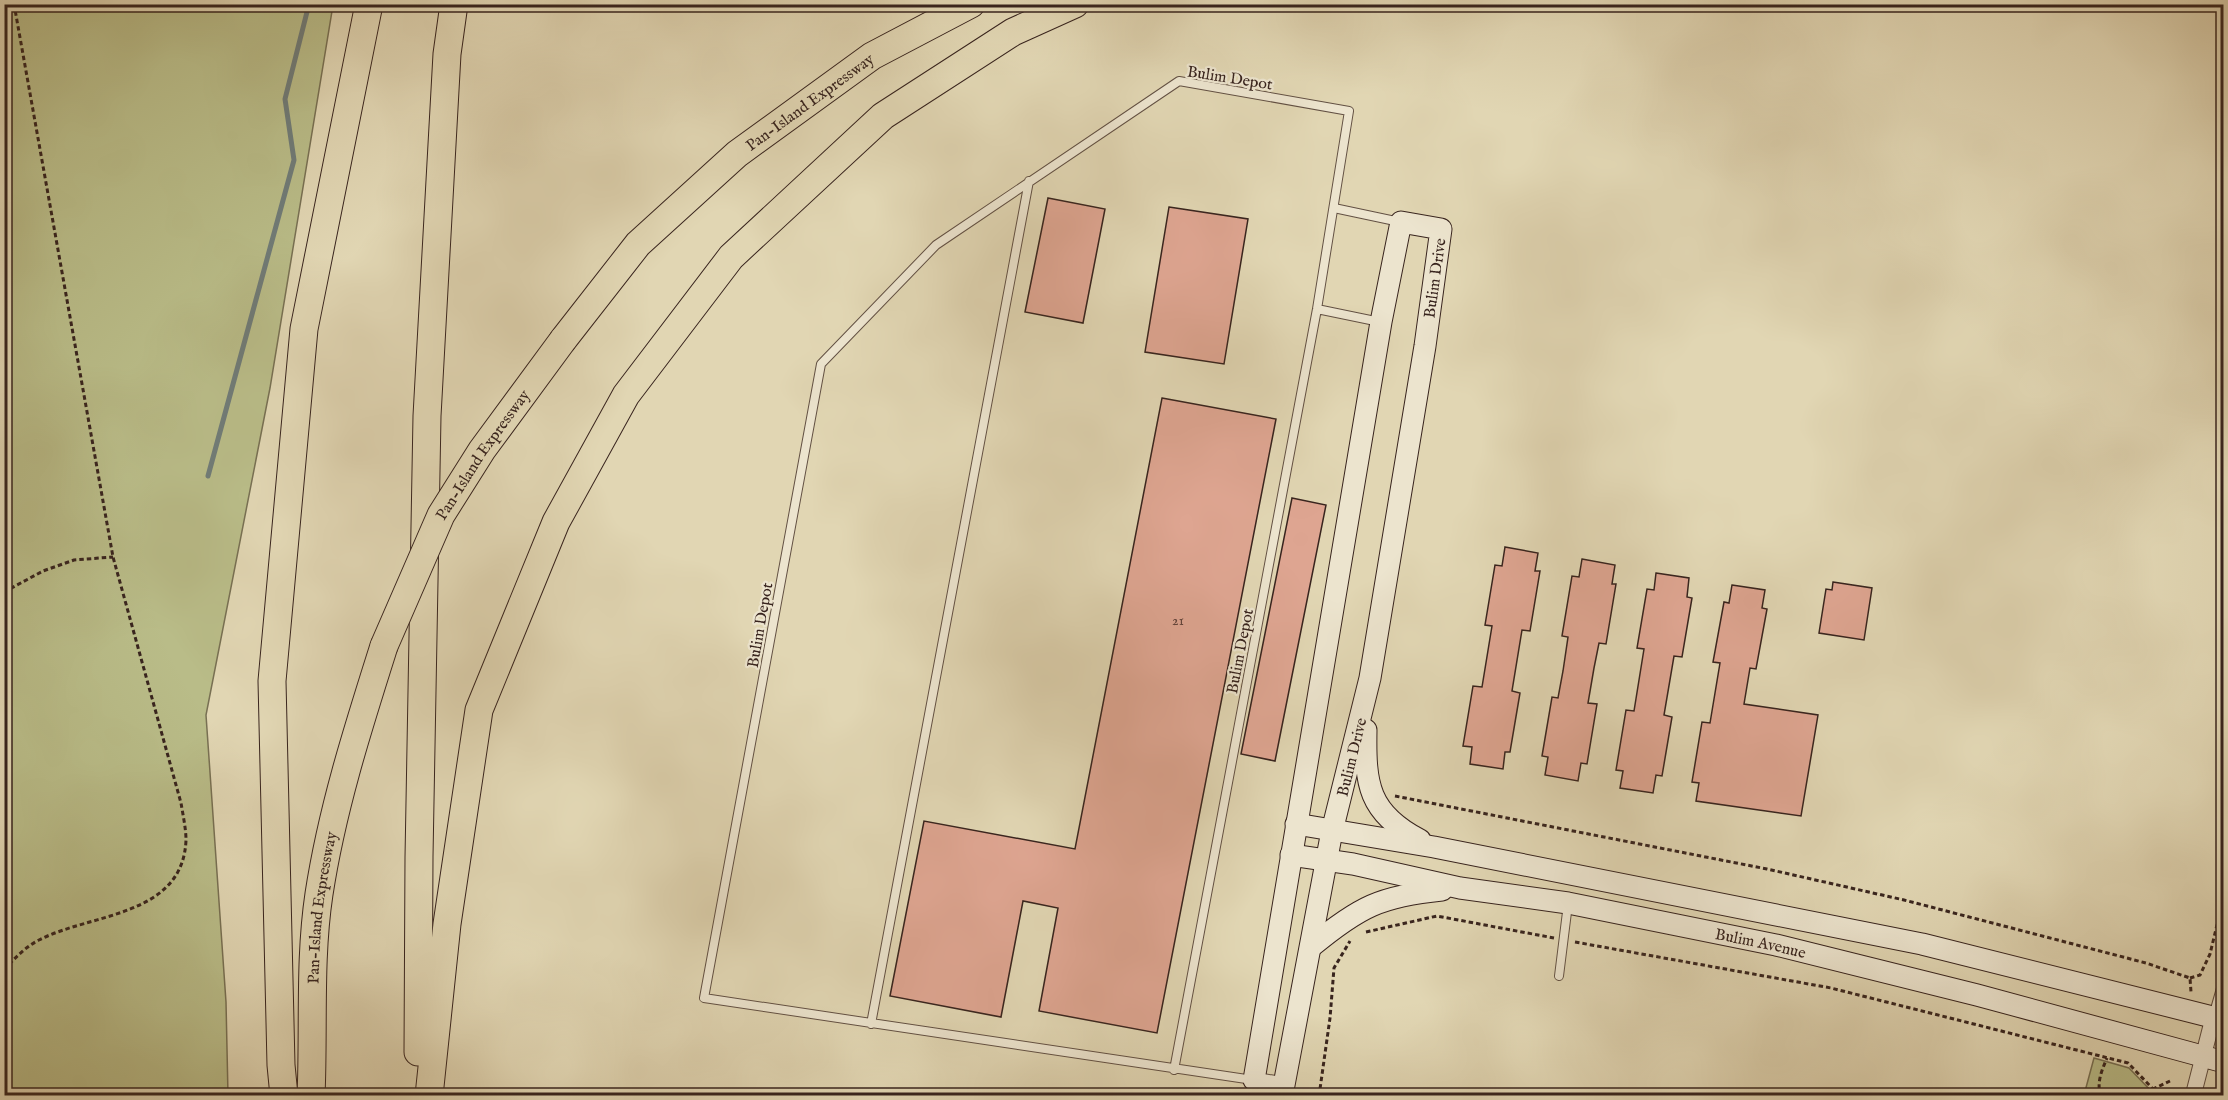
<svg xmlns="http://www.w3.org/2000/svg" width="2228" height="1100" font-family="'IM FELL English',serif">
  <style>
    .green { fill: #b9bc88; stroke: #787053; stroke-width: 1.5 }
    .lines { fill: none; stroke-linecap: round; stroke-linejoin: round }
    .stream { stroke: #707c78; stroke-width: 5 }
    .building { fill: #dea591; stroke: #38241e; stroke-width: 1.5 }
    .lane-casing { stroke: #625043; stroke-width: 10 }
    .street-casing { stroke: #625043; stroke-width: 17 }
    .secondary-casing { stroke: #38241e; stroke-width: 23 }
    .highway-casing { stroke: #38241e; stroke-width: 29 }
    .path { stroke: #38241e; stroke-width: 3; stroke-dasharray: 4.5 3; stroke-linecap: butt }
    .lane { stroke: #ece4ce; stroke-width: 8 }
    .street { stroke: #ece4ce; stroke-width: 15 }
    .secondary { stroke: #ece4ce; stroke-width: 21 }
    .highway { stroke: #e1d6b3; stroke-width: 27 }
    .highway-bridge-casing { stroke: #38241e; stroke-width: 29; stroke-linecap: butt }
    .highway-bridge { stroke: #e1d6b3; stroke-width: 27 }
    .labels { text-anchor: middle; stroke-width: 4.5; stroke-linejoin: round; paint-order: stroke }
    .number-label { font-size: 14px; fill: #62443b }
    .street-label { font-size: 16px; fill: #38241e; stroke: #ece4ce }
  </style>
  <rect width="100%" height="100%" fill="#e1d6b3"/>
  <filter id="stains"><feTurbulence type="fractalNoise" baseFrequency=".00333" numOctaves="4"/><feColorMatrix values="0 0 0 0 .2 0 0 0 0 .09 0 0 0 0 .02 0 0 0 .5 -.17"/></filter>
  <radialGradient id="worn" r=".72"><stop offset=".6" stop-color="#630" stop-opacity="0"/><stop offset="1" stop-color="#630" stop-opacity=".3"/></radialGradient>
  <!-- green -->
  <path class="green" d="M5,4L333,5L270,388L206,715L226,1002L228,1095H5Z
    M2094,1058L2129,1068L2155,1095H2084Z"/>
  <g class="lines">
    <!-- stream -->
    <path class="stream" d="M208,476L294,160L285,99L309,4"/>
  </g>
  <!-- building -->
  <path class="building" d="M1048,198L1105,209L1083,323L1025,312Z
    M1169,207L1248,219L1224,364L1145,352Z
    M1162,398L1276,419L1157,1033L1039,1011L1058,908L1023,901L1001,1017L890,996L924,821L1075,849Z
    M1292,498L1326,505L1275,761L1241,754Z
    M1505,547L1538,553L1535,571H1540L1530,631L1522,630L1512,691L1520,693L1510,752H1505L1503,769L1470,764L1472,747L1463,746L1473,686L1482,687L1492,626L1485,625L1495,565L1502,566Z
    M1582,559L1615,565L1612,584H1616L1606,644L1599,643L1594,668L1588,703L1597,704L1587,764L1581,763L1578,781L1545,775L1548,757L1542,756L1552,697L1558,698L1563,671L1568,637L1562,636L1572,576L1579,577Z
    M1656,573L1689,578L1687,597L1692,598L1682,657L1674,656L1664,715L1672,717L1662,776L1656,775L1653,793L1620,788L1623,771L1616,770L1626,710L1634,711L1644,649L1637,648L1647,589L1654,590Z
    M1833,582L1872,588L1864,640L1819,633L1826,589L1832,590Z
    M1732,585L1765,590L1762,608L1767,609L1756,669L1750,668L1744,704L1818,715L1801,816L1696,801L1699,783L1692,782L1702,722L1710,723L1720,663L1713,662L1724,602L1729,603Z"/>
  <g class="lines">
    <!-- lane casing -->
    <g class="lane-casing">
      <path id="lane" d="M1334,208L1400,222
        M1317,309L1380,322
        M1559,976L1568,904
        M2213,1016L2224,978
        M871,1024L1029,181
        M1174,1070L1317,309L1349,111L1179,81L936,245L821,364L704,998L1253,1080"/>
    </g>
    <!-- street casing -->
    <g class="street-casing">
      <path id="street" d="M1254,1080L1284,1085
        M2193,1096L2213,1018"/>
    </g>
    <!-- secondary casing -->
    <g class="secondary-casing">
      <g id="secondary">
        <path d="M1366,730C1365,784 1368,813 1420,840"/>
        <path d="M1296,824L1434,847L1922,944L2224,1020"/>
        <path id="s1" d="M1291,855L1353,864L1460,888L1568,903L1776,945L1977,995L2224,1062"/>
        <path d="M1312,946C1359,907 1381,896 1442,890"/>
        <path d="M1254,1080L1381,322L1401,222L1441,229L1425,346L1370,678L1332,831L1284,1085"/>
      </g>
    </g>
    <!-- highway casing -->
    <g class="highway-casing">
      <g id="highway">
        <path id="s2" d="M563,340L638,244L737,154L872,56L971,4"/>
        <path d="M418,1052L419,857L427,416L447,54L454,4"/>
        <path d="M284,1096L281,1065L272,681L304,329L369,4"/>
        <path id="s3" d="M311,1096C314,1029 309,960 319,894C332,809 358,728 384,646"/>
        <path d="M429,1096L447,924L479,710L556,522L626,395L731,257L883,116L1013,32L1075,4"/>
      </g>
    </g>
    <!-- path -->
    <path class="path" d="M4,592L43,571L74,560L113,557
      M1395,796L1767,869L1904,900L2146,963L2190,978L2191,992
      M1366,932L1437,916L1554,938
      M1575,942L1831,988L2128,1063L2153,1089L2140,1096
      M4,970C15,958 25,947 39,940C91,913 183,917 186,840C186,829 183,815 181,803L113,557L14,4
      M2190,978L2200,975L2210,954L2224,896
      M1230,1096L1232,1088
      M1319,1096L1330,1018L1334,968L1350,941
      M2101,1096C2096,1083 2102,1070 2107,1058
      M2157,1096L2153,1089L2170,1081"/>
    <!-- lane -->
    <use href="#lane" class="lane"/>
    <!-- street -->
    <use href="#street" class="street"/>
    <!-- secondary -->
    <use href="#secondary" class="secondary"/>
    <!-- highway -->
    <use href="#highway" class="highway"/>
    <!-- highway-bridge casing -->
    <g class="highway-bridge-casing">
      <g id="highway-bridge">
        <path id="s4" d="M384,646L441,515L482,450L563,340"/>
      </g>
    </g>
    <!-- highway-bridge -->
    <use href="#highway-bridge" class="highway-bridge"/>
  </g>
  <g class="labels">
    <!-- number labels -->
    <g class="number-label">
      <text x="1178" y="625">21</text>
    </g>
    <!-- street labels -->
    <g class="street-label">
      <text transform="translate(1230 77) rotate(9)" y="6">Bulim Depot</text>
      <text dy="6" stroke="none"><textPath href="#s2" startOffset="345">Pan-Island Expressway</textPath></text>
      <text transform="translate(1434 278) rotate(-82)" y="6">Bulim Drive</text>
      <text dy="6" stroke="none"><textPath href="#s4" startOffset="216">Pan-Island Expressway</textPath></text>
      <text transform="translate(759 625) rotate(-80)" y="6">Bulim Depot</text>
      <text transform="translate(1239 651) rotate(-79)" y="6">Bulim Depot</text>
      <text transform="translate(1351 757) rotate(-76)" y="6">Bulim Drive</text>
      <text dy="6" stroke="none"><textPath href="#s3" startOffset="189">Pan-Island Expressway</textPath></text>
      <text dy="6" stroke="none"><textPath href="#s1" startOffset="478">Bulim Avenue</textPath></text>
    </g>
  </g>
  <!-- margin -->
  <rect width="2228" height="1100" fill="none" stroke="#e1d6b3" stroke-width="24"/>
  <rect x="6" y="6" width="2216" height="1088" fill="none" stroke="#38241e" stroke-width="3"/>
  <rect x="12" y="12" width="2204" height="1076" fill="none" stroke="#38241e" stroke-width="1.5"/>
  <rect width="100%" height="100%" filter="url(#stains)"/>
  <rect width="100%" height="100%" fill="url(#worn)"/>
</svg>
